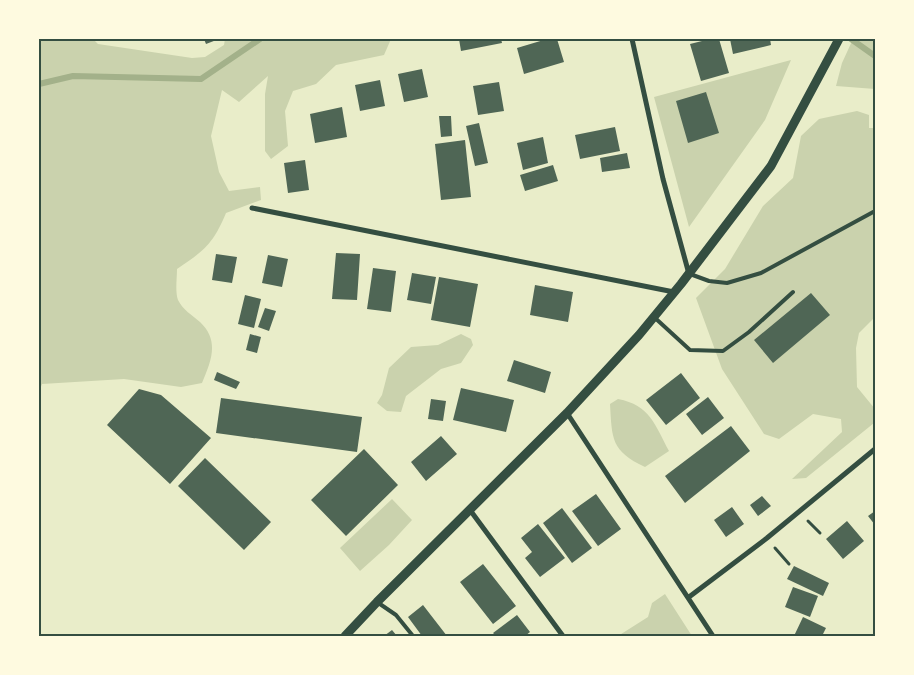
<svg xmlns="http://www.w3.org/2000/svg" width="914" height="675" font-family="Merriweather,serif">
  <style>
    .green { fill: #cad2ad }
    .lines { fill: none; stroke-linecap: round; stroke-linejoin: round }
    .stream { stroke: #a3b18a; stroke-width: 6 }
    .building { fill: #4f6655 }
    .path { stroke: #344e41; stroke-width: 3 }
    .service { stroke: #344e41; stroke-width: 4 }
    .minor { stroke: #344e41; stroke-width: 5 }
    .tertiary { stroke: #344e41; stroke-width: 9 }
    .neatline { fill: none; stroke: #344e41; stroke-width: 2 }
  </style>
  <rect width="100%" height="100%" fill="#e9edc9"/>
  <!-- green -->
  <path class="green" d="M39,39H93L98,44L192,58L205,57L224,45L225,39H391L384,55L336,65L316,84L293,91L285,111L288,146L271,159L265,151V94L268,76L239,102L222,90L211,136L219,172L229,191L260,187L261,200L226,213C213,244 205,250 177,269C177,278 175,292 178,300C183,310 192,315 200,322C220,341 211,361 202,383L181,387L124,379L42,384L39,392Z
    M853,39H875V89L836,86L842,63Z
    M791,60L765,120L689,227L654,97Z
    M857,111L869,115V128H875V317L859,333L856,348L857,387L875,409L874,423L806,478L792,479L842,432L841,419L813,414L779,439L764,434L722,369L696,298L725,269L763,206L793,178L801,136L819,119Z
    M461,334L471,339L473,345L461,363L441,369L406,396L401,412L387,411L377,403L382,395L389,368L411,347L438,345Z
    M618,399C650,405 655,425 669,451L645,467C611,451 612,439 610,404Z
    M392,499L412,520L389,545L360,571L340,548Z
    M665,594L692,636H618L648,617L652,603Z"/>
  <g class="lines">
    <!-- stream -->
    <path class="stream" d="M851,39L875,56
      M39,84L73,76L201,79L260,39"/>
  </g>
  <!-- building -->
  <path class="building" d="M204,39H219L206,44Z
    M459,39H501L502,43L461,51Z
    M547,39H557L564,62L524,74L517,48Z
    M710,39H719L729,73L701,81L690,44Z
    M730,39H770L771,45L733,54Z
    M422,69L428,97L404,102L398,74Z
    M380,80L385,106L360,111L355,85Z
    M499,82L504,111L478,115L473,86Z
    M706,92L719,133L688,143L676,101Z
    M342,107L347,137L315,143L310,114Z
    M439,116H451L452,136L441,137Z
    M479,123L488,163L475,166L466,126Z
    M615,127L620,151L580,159L575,135Z
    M543,137L548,163L523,170L517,143Z
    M465,140L471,197L441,200L435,144Z
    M627,153L630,168L602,172L600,158Z
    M305,160L309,190L288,193L284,163Z
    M553,165L558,181L525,191L520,175Z
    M336,253L360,254L357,300L332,299Z
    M216,254L237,257L232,283L212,280Z
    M268,255L288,259L282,287L262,283Z
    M373,268L396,271L391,312L367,309Z
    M412,273L436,277L431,304L407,300Z
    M439,277L478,284L470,327L431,320Z
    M535,285L573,292L568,322L530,315Z
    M811,293L830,315L773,363L754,340Z
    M245,295L261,299L254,328L238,324Z
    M265,308L276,311L269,331L258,327Z
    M250,334L261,337L257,353L246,350Z
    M514,360L551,372L545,393L507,381Z
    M217,372L240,382L236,389L214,380Z
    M681,373L700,398L666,425L646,400Z
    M461,388L514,400L506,432L453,420Z
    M139,389L161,395L211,438L170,484L107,425Z
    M708,397L724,418L702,435L686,414Z
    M221,398L362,417L357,452L216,433Z
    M431,399L446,401L443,421L428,419Z
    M731,426L750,451L685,503L665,476Z
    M441,436L457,454L426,481L411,462Z
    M364,449L398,485L346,536L311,500Z
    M205,458L271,522L244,550L178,486Z
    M596,494L621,529L598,546L572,511Z
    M762,496L771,506L758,516L750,505Z
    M732,507L744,524L726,537L714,520Z
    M562,508L592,548L572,563L543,523Z
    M875,511V525L868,516Z
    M847,521L864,541L843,559L826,539Z
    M538,524L565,558L540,577L525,558L532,552L521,538Z
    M483,564L516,606L493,624L460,582Z
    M794,566L829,583L823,596L787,579Z
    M793,587L818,596L810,617L785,607Z
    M423,605L447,636H422L408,617Z
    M517,615L530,632L525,636H496L493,633Z
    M803,617L826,628L822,636H794Z
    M392,630L397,636H384Z"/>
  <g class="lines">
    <!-- path -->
    <path class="path" d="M808,521L820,533
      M775,548L789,564"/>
    <!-- service -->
    <path class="service" d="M690,274L709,281L727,283L761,273L875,211
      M654,317L690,350L723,351L749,332L793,292
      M377,602L396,615L413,636"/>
    <!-- minor -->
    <path class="minor" d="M632,39L663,179L689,274
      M252,208L674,292
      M567,413L713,636
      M470,510L563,636
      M689,597L767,538L875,449"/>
    <!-- tertiary -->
    <path class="tertiary" d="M345,636L377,602L567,413L639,335L681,284L771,166L839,39"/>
  </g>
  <!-- border -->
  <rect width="914" height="675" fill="none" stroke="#fefae0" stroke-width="80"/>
  <rect x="40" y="40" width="834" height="595" class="neatline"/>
</svg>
